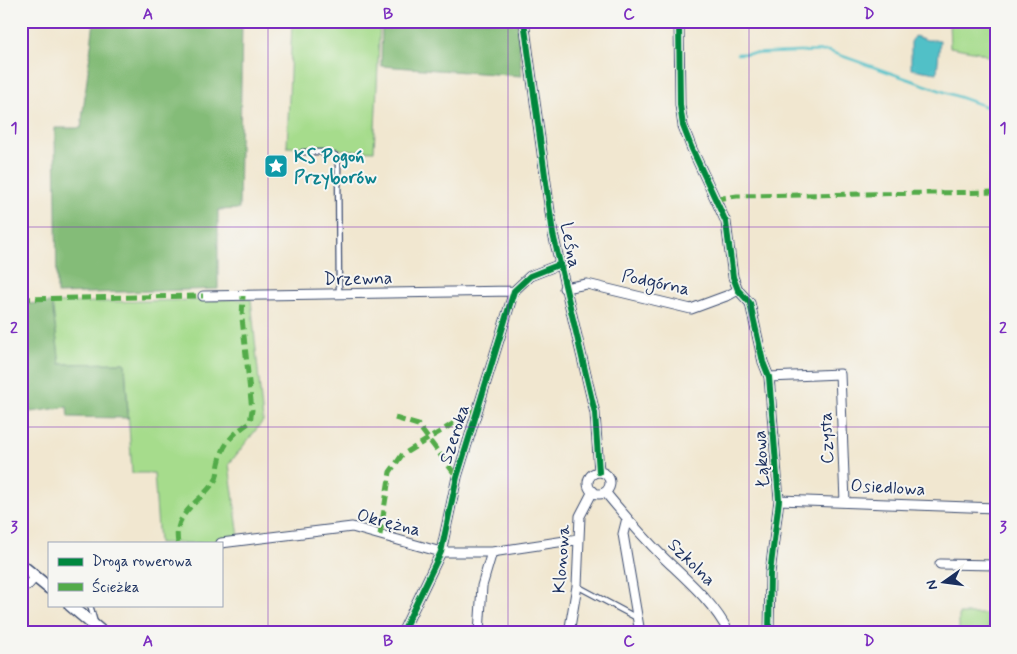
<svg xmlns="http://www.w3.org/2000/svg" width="1017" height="654" font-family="Mynerve,sans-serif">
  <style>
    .green { fill: #a6dc8c; stroke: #608675 }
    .forest { fill: #84bc78; stroke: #50766b }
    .water { fill: #51c0c7; stroke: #367892 }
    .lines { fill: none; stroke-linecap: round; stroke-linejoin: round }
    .stream { stroke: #51c0c7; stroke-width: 2.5 }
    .lane-casing { stroke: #3b4b6f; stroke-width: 7 }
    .street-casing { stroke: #3b4b6f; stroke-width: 11 }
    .secondary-casing { stroke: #3b4b6f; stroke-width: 14 }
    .lane { stroke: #fff; stroke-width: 4.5 }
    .street { stroke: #fff; stroke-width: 9 }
    .secondary { stroke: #fff; stroke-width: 11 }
    .quiet { stroke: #52ab49; stroke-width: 5; stroke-dasharray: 10 5; stroke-linecap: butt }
    .cycleway-casing { stroke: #f6f6f2; stroke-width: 9 }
    .cycleway { stroke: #00873e; stroke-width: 6 }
    .grid { fill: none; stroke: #7b2cbf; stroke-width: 1; stroke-opacity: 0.55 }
    .labels { text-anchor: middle; stroke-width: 4; stroke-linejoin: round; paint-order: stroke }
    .culture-label { font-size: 18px; font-weight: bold; fill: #0d838f; stroke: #f6f6f2; text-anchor: start }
    .street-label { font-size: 18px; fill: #1b2f5e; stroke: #f6f6f2 }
    .neatline { fill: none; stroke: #7b2cbf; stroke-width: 2 }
    .grid-label { font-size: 16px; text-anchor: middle; font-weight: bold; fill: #7b2cbf }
  </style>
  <rect width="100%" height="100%" fill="#f6f6f2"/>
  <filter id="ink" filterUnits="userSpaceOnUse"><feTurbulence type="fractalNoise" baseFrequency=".02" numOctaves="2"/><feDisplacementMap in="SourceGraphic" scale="10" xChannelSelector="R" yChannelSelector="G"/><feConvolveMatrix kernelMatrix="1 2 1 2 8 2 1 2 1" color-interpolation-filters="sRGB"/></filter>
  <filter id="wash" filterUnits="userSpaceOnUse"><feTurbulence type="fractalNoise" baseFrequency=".0096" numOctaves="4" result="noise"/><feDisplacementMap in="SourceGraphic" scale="20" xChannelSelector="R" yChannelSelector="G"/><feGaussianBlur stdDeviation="1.12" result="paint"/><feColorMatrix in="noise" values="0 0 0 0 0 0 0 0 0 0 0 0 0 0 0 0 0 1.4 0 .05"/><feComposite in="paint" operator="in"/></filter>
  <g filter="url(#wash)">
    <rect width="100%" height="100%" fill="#f1e7d0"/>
    <!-- green -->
    <path class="green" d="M292,21H380L374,151L287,147Z
      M949,21H996V60L978,52L950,47Z
      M251,299L263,421L229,464L239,537L210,543H159L154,473H132L125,363L60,364L52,303Z
      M959,614H988L989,633H959Z"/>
    <!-- forest -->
    <path class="forest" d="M94,21H242L239,209L218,210V289L57,294L55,128H81Z
      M382,21H517L522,76L381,66Z
      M52,303L60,364L125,363L128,418L68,417L67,407L31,412L21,403V304Z"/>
    <!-- water -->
    <path class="water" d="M915,36L927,40H940L937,73L911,69V42Z"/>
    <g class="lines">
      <!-- stream -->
      <path class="stream" d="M737,54L828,51L996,110"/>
    </g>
  </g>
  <g filter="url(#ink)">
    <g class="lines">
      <!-- lane casing -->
      <g class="lane-casing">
        <path id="lane" d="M303,152H326L335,155L338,165L339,294
          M577,586L637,618
          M90,605L95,623"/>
      </g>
      <!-- street casing -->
      <g class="street-casing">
        <path id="street" d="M524,21L553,234L595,413L599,472
          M679,21L680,105L683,126L692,149L726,222L733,277L738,290L750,303L763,362L769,377L779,500L770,573L769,633
          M564,288L587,284L691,309L729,295L738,290
          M203,296L514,291
          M769,377L840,374L845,502
          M588 483a11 11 0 1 1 22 0a11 11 0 1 1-22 0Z
          M605,492C624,515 643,537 664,558C688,581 714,603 729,633
          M779,500L996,508
          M627,518L623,534L640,633
          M221,543L352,527L441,552H492L578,539
          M940,564L996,565
          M21,587L28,585L35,577
          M402,633L441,552L457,477L514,291L530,276L558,265
          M479,633L482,586L492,552
          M569,633L577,586L580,516L593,491"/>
      </g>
      <!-- secondary casing -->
      <g class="secondary-casing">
        <path id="secondary" d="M21,565L49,588
          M70,605L103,633"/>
      </g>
      <!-- lane -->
      <use href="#lane" class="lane"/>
      <!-- street -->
      <use href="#street" class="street"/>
      <!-- secondary -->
      <use href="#secondary" class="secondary"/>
      <!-- quiet -->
      <path class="quiet" d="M716,199L737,196L996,192
        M21,299L203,296
        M395,418L418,425L457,477
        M380,535L390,472L402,455L477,409
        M178,543C172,512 202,502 216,479C218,474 218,466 220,460C224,441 235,433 250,422L252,410L242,318L243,296"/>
      <!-- cycleway casing -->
      <g class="cycleway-casing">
        <path id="cycleway" d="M524,21L553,234L595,413L599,472
          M679,21L680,105L683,126L692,149L726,222L733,277L738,290L750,303L763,362L769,377L779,500L770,573L769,633
          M402,633L441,552L457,477L514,291L530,276L558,265"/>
      </g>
      <!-- cycleway -->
      <use href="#cycleway" class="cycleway"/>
    </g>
  </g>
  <!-- grid -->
  <path class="grid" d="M268,21V633M508,21V633M749,21V633M21,227H996M21,427H996"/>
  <!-- icons -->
  <defs>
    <g id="sight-square" transform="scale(1.25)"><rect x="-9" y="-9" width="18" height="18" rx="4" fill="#0f9aa8" stroke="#f6f6f2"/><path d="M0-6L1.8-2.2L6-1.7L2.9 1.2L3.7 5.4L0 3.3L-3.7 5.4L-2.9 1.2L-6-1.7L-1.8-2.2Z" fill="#fff"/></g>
  </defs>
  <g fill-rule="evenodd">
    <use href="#sight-square" x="276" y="166"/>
  </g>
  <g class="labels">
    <!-- culture labels -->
    <g class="culture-label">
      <text x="294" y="162">KS Pogoń<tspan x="294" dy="21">Przyborów</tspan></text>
    </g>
    <!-- street labels -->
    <g class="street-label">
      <text transform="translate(571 245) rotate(79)" y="6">Leśna</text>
      <text transform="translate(358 278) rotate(-1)" y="6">Drzewna</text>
      <text transform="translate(656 282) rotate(12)" y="6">Podgórna</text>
      <text transform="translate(454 434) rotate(-72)" y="6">Szeroka</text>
      <text transform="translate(826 438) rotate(-92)" y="6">Czysta</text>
      <text transform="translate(761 459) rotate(-94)" y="6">Łąkowa</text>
      <text transform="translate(888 487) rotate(3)" y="6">Osiedlowa</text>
      <text transform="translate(389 522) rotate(14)" y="6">Okrężna</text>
      <text transform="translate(561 559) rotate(-86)" y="6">Klonowa</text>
      <text transform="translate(692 562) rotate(45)" y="6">Szkolna</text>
    </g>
  </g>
  <!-- margin -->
  <rect width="1017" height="654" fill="none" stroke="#f6f6f2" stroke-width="55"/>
  <!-- legend -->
  <rect x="48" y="542" width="175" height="65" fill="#f6f6f2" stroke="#9ea6b7"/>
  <rect x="58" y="558" width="25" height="8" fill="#00873e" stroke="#9ea6b7"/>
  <text x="92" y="566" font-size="15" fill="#1b2f5e">Droga rowerowa</text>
  <rect x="58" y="583" width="25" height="8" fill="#52ab49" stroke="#9ea6b7"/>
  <text x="92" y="592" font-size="15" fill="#1b2f5e">Ścieżka</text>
  <!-- north arrow -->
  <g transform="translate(944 582) rotate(256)" stroke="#f6f6f2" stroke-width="4" paint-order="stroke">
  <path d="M0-4L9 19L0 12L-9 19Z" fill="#1b2f5e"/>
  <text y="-8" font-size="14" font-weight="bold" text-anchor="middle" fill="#1b2f5e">N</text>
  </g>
  <rect x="28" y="28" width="962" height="598" class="neatline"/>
  <g class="grid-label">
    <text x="148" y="19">A</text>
    <text x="388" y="19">B</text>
    <text x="629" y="19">C</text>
    <text x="869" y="19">D</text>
    <text x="14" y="133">1</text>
    <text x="1003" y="133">1</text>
    <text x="14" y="333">2</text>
    <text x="1003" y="333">2</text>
    <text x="14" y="532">3</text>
    <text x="1003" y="532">3</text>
    <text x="148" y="646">A</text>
    <text x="388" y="646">B</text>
    <text x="629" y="646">C</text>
    <text x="869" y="646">D</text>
  </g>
</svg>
